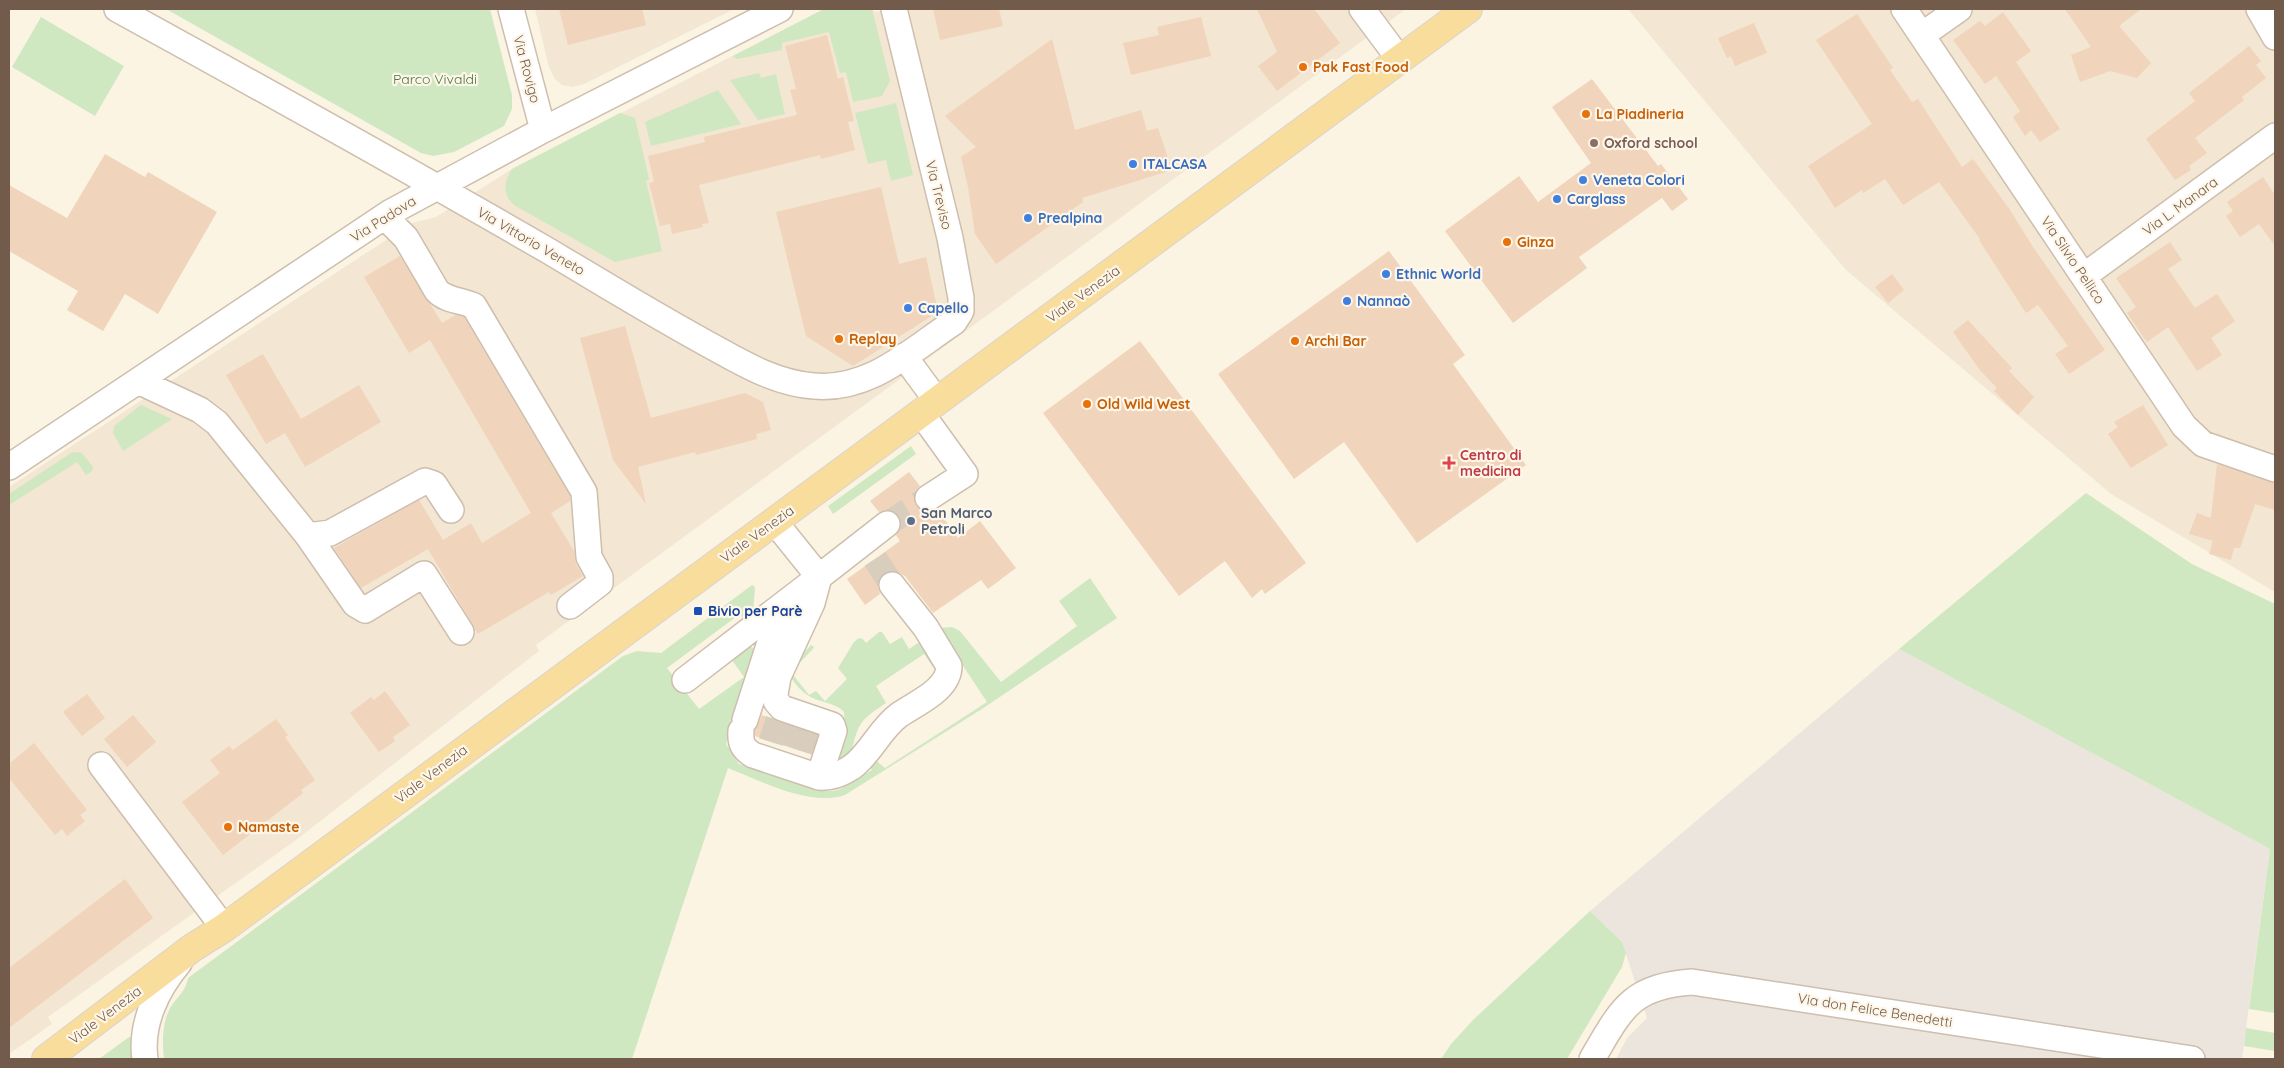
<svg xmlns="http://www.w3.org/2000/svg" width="2284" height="1068" font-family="Quicksand,sans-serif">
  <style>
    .residential { fill: #f3e6d2 }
    .industrial { fill: #ebe5de }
    .green { fill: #cfe8c2 }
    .building { fill: #f0d4bb }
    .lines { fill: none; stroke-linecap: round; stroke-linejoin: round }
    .minor-tunnel { stroke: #d9cebd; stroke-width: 25; stroke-dasharray: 25 12; stroke-linecap: butt }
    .minor-casing { stroke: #cebead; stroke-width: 28 }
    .major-casing { stroke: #dad4d0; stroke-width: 30 }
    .minor { stroke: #fff; stroke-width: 25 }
    .major { stroke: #f8dd9d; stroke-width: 28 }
    .food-dot { fill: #e8710a; stroke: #fef7e9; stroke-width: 2 }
    .education-dot { fill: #8d6e63; stroke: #fef7e9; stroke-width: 2 }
    .shop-dot { fill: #3f7fe0; stroke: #fef7e9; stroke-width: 2 }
    .health-dot { fill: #e0444e; stroke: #fef7e9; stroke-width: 2 }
    .service-dot { fill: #5c6f8a; stroke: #fef7e9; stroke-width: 2 }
    .transit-dot { fill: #1a4fb4; stroke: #fef7e9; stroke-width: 2 }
    .labels { text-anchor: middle; stroke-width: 4.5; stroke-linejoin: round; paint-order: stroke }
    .food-label { font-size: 14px; font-weight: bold; fill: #c56008; stroke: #fef7e9; text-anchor: start }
    .street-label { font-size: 14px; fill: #725b4a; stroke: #fef7e9 }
    .park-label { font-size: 14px; fill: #4e7842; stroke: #fef7e9 }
    .education-label { font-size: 14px; font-weight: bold; fill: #785e54; stroke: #fef7e9; text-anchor: start }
    .shop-label { font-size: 14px; font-weight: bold; fill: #366cbe; stroke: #fef7e9; text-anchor: start }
    .health-label { font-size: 14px; font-weight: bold; fill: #be3a42; stroke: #fef7e9; text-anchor: start }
    .service-label { font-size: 14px; font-weight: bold; fill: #4e5e75; stroke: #fef7e9; text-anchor: start }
    .transit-label { font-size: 14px; font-weight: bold; fill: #164399; stroke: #fef7e9; text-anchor: start }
  </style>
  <rect width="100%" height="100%" fill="#fbf4e3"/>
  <!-- residential -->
  <path class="residential" d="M535,9H734L584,84L573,87L562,85L555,79L549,67Z
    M824,9H872L875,12L892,9H1406L536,645L539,651L296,840L48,1017L52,1024L9,1054V487L412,223L436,217L512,169Z
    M1628,9H2275V592L2111,494L1846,270Z"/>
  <!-- industrial -->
  <path class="industrial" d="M1899,649L2270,849L2242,1059H1616L1627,1038L1647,1018L1622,942L1590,911Z"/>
  <!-- green -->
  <path class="green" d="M166,9H490L512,95V109L504,126L454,152L433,156L421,153Z
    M824,9H872L890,81L882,96L853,102L846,72L840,73L829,32L782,43V50L737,59L733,56Z
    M41,17L124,66L95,116L12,67Z
    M759,73L761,78L776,74L785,114L758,120L730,80Z
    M718,90L741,124L651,146L645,122Z
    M896,103L913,175L891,181L886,160L868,164L855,113Z
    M620,113L635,118L649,179L646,181L662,251L615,262L514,205C502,194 504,182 512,169Z
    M141,405L172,419L123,451L113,433L114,426Z
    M911,446L916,454L833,514L828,506Z
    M77,452L82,453L93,467L92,471L86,475L77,462L9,505V494L71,453Z
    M2086,493L2192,564L2275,604V1013L2249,1009L2270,849L1899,649Z
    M1090,578L1117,618L982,709L845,795C810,807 761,781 728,768L632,1059H164C162,1042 162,1024 170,1008C177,997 186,991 188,978L623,656L637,651L661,653L752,585L755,587L753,614L745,621L740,614L667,668L699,709L744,677L732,660L749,645L755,650L754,661L726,744L739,764L823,790L832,791L841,789L872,770L868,766L874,759L885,768L987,702L938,628L952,627L960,631L1001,682L1077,626L1059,601Z
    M879,632H882L890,644L902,637L909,649L924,639L938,668L935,670L924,654L876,686L886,703C876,710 865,716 859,727C850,746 858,750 836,762L845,729L844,712C837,704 825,703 815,699C803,695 793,682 787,671L811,645L814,647L812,650L791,672L809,695L816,691L825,701L847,679L838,668L854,642L859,638L863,639L866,643Z
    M1590,911L1622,942L1626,953L1622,967L1567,1059H1441L1451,1044L1474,1019Z
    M2246,1028L2275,1033V1051L2244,1046Z
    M129,1037L134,1038L135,1059H99Z"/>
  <!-- building -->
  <path class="building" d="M559,9H642L646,25L568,45Z
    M933,9H999L1003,26L940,40Z
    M1257,9H1314L1340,43L1277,91L1258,66L1277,52Z
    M2065,9H2141L2119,26L2151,63L2137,78L2110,71L2080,82L2071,55L2091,47Z
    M2003,12L2031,51L2016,62L2060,129L2040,142L2031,130L2025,136L2013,117L2020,111L1996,76L1985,84L1953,40L1980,21L1985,26Z
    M1857,14L1893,68L1890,70L1912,102L1918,99L1962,167L1973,159L2010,210L2033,247L2105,350L2069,374L2055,354L2068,346L2038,305L2026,313L1979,240L1980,239L1939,182L1903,205L1885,179L1863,193L1862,190L1835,208L1808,166L1872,124L1816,40Z
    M1201,17L1211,56L1131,75L1123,43L1159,35L1157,27Z
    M1754,23L1767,53L1735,66L1731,56L1727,58L1718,38Z
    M827,35L838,79L843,77L854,121L848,122L855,150L821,159L820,155L699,185L709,223L702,224L703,227L672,234L670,224L660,226L649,183L654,182L648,156L705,142L704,137L797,115L790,90L796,89L785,46Z
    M1052,39L1075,130L1141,110L1147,131L1158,128L1172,170L1082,198L1083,202L996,264L975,234L968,187L961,157L976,147L945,116Z
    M2249,46L2261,61L2256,65L2266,78L2242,97L2244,100L2195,138L2207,153L2189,166L2191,170L2175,180L2146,139L2195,101L2189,93Z
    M1592,79L1658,166L1661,164L1688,199L1672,211L1662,198L1579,257L1587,268L1513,323L1445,231L1519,176L1538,202L1591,163L1552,107Z
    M105,154L145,177L148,172L217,212L158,314L125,294L103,331L67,310L78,291L9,251V185L67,218Z
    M2263,177L2275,195V246L2259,224L2240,237L2226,216L2233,211L2227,202Z
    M881,187L899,264L926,257L938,312L853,366L806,336L776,212Z
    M2170,242L2182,260L2168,269L2195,308L2217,294L2235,321L2211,338L2222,355L2197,371L2168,327L2147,342L2127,313L2136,307L2116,278Z
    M1389,251L1465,355L1453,364L1526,465L1417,543L1344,442L1294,479L1218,374Z
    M400,256L442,323L456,315L464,317L570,496V501L551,513L574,551L576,564L583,576L551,595L549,592L478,634L428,549L361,588L334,548L419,500L443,540L471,523L482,543L531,513L430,340L409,353L364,277Z
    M1892,274L1904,290L1888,303L1875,287Z
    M1968,320L2012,368L2009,371L2034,397L2018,415L1994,391L1997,388L1979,369L1953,332Z
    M625,326L651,418L745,393L763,402L771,430L756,434L757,439L696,455L695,452L638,467L646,504L613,460L580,338Z
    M1140,341L1306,563L1265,594L1262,589L1252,598L1225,561L1179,596L1043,413Z
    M263,354L301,419L359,385L381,422L305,467L285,433L266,444L226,375Z
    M2143,405L2168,445L2131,468L2108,434L2118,427L2114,422Z
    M2217,464L2275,483V510L2255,504L2240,548H2234L2231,560L2209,554L2213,541L2189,534L2197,513L2211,518Z
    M909,472L920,486L915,491L914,498L916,505L921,511L929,512L937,509L958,538L980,521L1016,568L988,589L981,580L933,613L905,576L897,572L889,571L883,574L879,579L878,587L880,594L865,605L847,579L900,541L896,535L900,530L901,522L899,516L893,511L886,510L879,512L870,501Z
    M385,691L410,725L393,737L395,741L379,752L350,713L371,697L374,700Z
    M87,694L105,718L82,736L63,712Z
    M133,715L156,742L127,767L104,739Z
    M762,715L818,735L811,754L755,736V730Z
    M276,719L288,735L285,737L315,780L301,790L303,793L223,855L182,802L220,773L210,760L229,746L233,750Z
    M34,743L87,810L80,815L85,821L67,836L62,829L55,835L9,778V764Z
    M125,879L153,918L9,1028V968Z"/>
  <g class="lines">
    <!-- minor-tunnel -->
    <path class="minor-tunnel" d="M887,524L928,498
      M875,559L892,585
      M771,742L778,720
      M789,747L796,726
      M807,753L814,732"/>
    <!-- minor casing -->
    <g class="minor-casing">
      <path id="minor" d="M117,9C261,88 405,168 547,250C599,281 651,313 704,342C739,361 773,383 814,386C870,391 910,351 954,322L961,311V298L950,238L894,9
        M511,9L543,130
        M1362,9L1400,60
        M1904,9L2184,426L2203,444L2275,469
        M2259,9L2275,37
        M1922,35L1959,9
        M385,217L406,238L437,291C447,301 462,300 474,306L584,492L589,557L600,577V583L570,606
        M2084,276L2275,136
        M904,356L937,401
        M138,381L200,410L217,423L308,536L355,604L365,610L424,574L461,632
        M921,413L965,474L928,498
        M9,467L391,212L543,130L780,9
        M774,521L819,577L887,524
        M308,536L330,533L425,481L434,484L451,510
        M685,680L819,577
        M745,720L781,608
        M741,731C740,743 743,749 753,755L819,777C832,778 841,774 852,767C870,754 880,729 899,715C916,703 949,690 949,666L926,628L892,585
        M101,765L224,928
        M819,777L834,731L832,725L782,708L776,701L775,694L778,677L812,603L819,577
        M145,1059C140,1024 157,989 179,963
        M1592,1059C1621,1010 1630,986 1692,982L2192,1059"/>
    </g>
    <!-- major casing -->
    <g class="major-casing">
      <path id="major" d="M46,1059L192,948L224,928L1468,9"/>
    </g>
    <!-- minor -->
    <use href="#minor" class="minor"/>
    <!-- major -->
    <use href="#major" class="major"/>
  </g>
  <!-- markers -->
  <g class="food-dot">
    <circle cx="1303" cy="67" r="5"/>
    <circle cx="1586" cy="114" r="5"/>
    <circle cx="1507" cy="242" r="5"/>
    <circle cx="839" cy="339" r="5"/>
    <circle cx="1295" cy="341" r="5"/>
    <circle cx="1087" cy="404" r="5"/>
    <circle cx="228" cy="827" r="5"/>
  </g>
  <circle class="education-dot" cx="1594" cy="143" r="5"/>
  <g class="shop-dot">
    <circle cx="1133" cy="164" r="5"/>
    <circle cx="1583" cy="180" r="5"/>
    <circle cx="1557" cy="199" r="5"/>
    <circle cx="1028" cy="218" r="5"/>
    <circle cx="1386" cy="274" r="5"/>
    <circle cx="1347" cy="301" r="5"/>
    <circle cx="908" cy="308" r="5"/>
  </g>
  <path class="health-dot" d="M1446.5 455.5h5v5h5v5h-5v5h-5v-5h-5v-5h5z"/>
  <circle class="service-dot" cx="911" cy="521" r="5"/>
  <rect class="transit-dot" x="693" y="606" width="10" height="10" rx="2.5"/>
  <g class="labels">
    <!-- food labels -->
    <g class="food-label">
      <text x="1313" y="72">Pak Fast Food</text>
      <text x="1596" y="119">La Piadineria</text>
      <text x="1517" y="247">Ginza</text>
      <text x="849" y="344">Replay</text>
      <text x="1305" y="346">Archi Bar</text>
      <text x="1097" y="409">Old Wild West</text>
      <text x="238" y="832">Namaste</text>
    </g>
    <!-- street labels -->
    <g class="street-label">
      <text transform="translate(527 69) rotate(75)" y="5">Via Rovigo</text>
      <text transform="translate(939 195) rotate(76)" y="5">Via Treviso</text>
      <text transform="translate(2180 206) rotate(-36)" y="5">Via L. Manara</text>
      <text transform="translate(383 219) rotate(-32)" y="5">Via Padova</text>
      <text transform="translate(531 241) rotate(30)" y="5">Via Vittorio Veneto</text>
      <text transform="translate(2073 260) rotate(56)" y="5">Via Silvio Pellico</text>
      <text transform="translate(1083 294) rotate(-36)" y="5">Viale Venezia</text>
      <text transform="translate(757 534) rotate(-36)" y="5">Viale Venezia</text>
      <text transform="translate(431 774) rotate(-37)" y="5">Viale Venezia</text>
      <text transform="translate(1875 1010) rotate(9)" y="5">Via don Felice Benedetti</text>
      <text transform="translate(105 1015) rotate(-37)" y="5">Viale Venezia</text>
    </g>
    <!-- park labels -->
    <g class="park-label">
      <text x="435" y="84">Parco Vivaldi</text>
    </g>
    <!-- education labels -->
    <g class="education-label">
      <text x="1604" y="148">Oxford school</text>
    </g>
    <!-- shop labels -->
    <g class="shop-label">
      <text x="1143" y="169">ITALCASA</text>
      <text x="1593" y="185">Veneta Colori</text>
      <text x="1567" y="204">Carglass</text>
      <text x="1038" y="223">Prealpina</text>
      <text x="1396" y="279">Ethnic World</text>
      <text x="1357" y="306">Nannaò</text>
      <text x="918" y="313">Capello</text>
    </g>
    <!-- health labels -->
    <g class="health-label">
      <text x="1460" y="460">Centro di<tspan x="1460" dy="16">medicina</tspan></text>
    </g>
    <!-- service labels -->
    <g class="service-label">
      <text x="921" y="518">San Marco<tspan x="921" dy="16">Petroli</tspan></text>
    </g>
    <!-- transit labels -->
    <g class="transit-label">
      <text x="708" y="616">Bivio per Parè</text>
    </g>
  </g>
  <!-- border -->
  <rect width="2284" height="1068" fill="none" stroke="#725b4a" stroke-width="20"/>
</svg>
